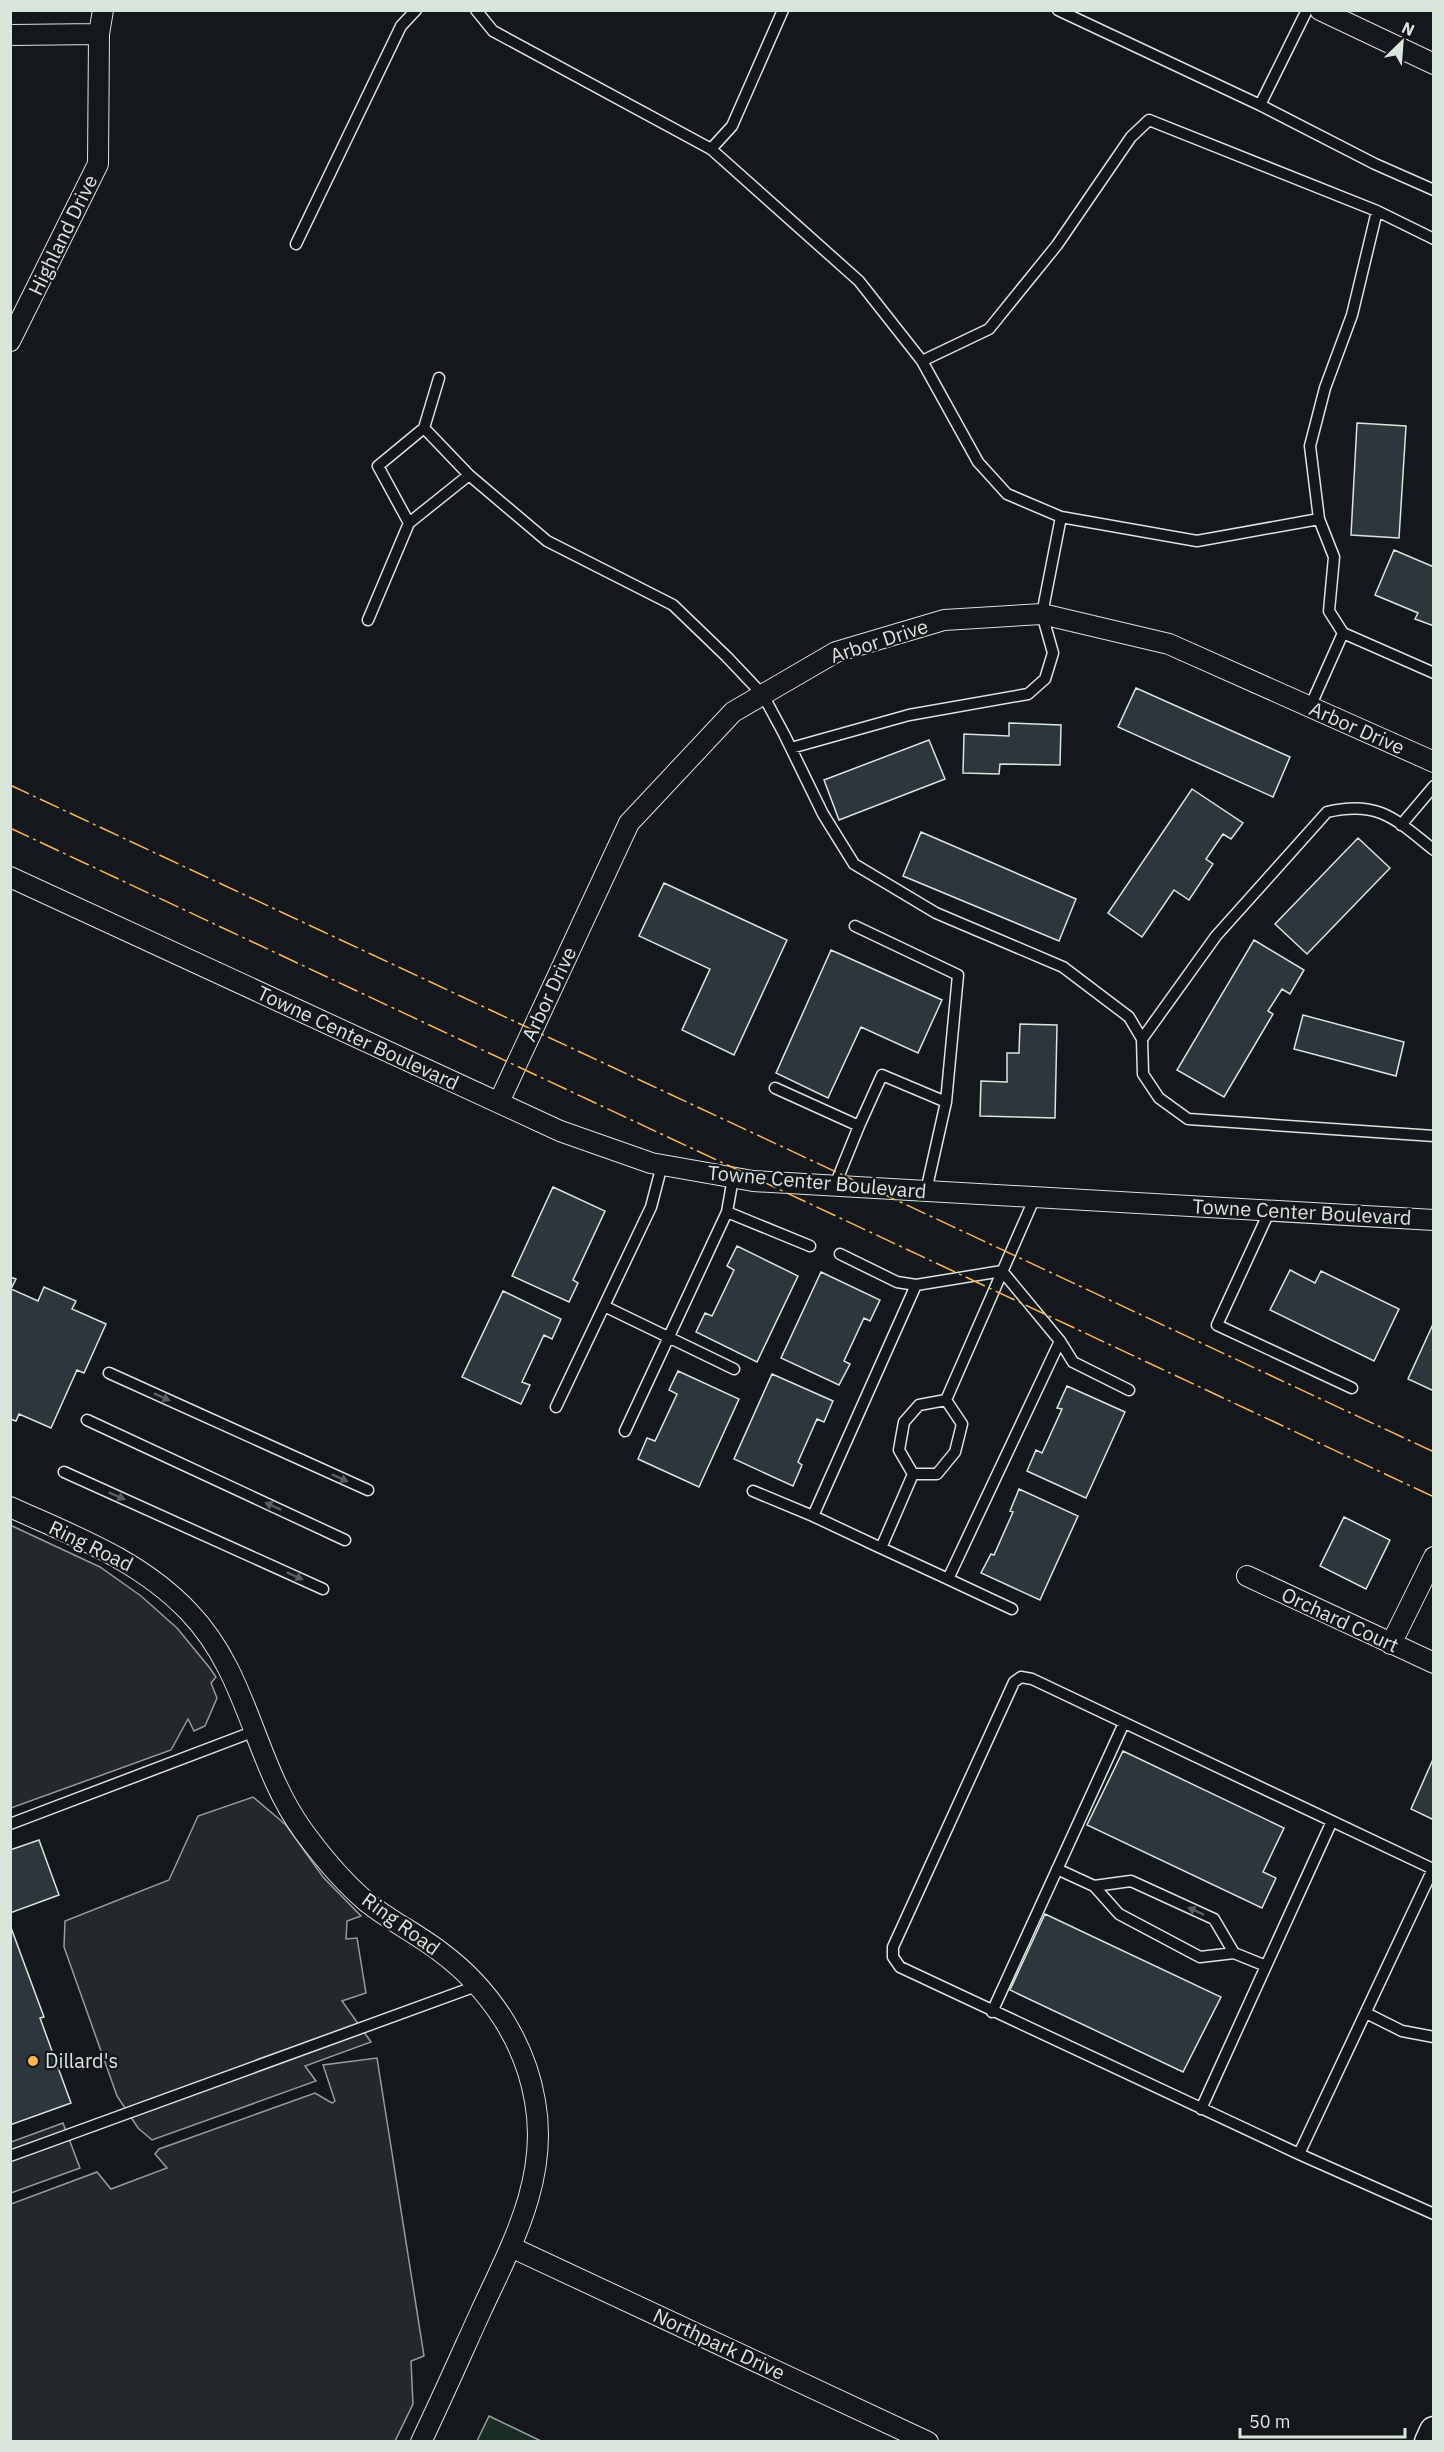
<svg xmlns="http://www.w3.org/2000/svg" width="1444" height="2452" font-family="'IBM Plex Sans',sans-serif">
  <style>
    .green { fill: #1a2d24; stroke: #939e99; stroke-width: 1.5 }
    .parking { fill: #24282b; stroke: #939e99; stroke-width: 1.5 }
    .building { fill: #2c363c; stroke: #d8e6dc; stroke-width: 1.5 }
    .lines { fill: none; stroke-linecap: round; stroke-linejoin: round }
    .lane-casing { stroke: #d8e6dc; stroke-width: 13 }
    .street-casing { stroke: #d8e6dc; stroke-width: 22 }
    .secondary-casing { stroke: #d8e6dc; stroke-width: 31 }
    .lane { stroke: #14181c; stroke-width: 10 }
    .street { stroke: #14181c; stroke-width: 20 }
    .secondary { stroke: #14181c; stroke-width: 28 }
    .power { stroke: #ffb74d; stroke-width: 1.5; stroke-dasharray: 21 4.5 3 4.5; stroke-linecap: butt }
    .oneway { fill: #59605f }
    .poi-dot { fill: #ffb74d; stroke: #14181c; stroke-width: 2 }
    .labels { text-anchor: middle; stroke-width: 4.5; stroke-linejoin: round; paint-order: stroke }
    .street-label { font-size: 20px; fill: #d8e6dc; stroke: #14181c }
    .poi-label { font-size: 20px; fill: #d8e6dc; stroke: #14181c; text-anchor: start }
  </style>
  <rect width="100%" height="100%" fill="#14181c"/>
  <!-- green -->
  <path class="green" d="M489,2416L541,2441H477Z"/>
  <!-- parking -->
  <path class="parking" d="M10,1525L100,1567L141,1596L177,1628L209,1667L216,1677L211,1683L217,1698L205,1726L194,1731L188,1719L171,1750L11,1808Z
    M253,1797L286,1825L323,1877L361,1916L347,1921L346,1939L357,1938L366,1993L342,2001L371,2042L305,2066L316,2081L152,2140L138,2128L117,2096L64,1947L65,1921L169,1880L198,1816Z
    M377,2058L424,2356L411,2361L413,2404L395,2441H11V2204L97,2172L111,2189L167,2168L155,2154L159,2149L315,2093L332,2103L335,2101L323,2065Z
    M63,2123L80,2168L11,2193V2142Z"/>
  <!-- building -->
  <path class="building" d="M1357,423L1406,426L1399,538L1351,535Z
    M1394,550L1434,567V626L1415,619L1418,613L1375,595Z
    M1136,688L1290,757L1273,797L1118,727Z
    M1009,723L1061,725L1060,765L1000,764L999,774L963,773L964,734L1009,736Z
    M929,740L945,779L839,820L824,780Z
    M1192,789L1243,823L1231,839L1223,834L1206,859L1213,864L1189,900L1174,890L1142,937L1108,913Z
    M921,832L1076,899L1059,941L903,876Z
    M1358,838L1390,868L1307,954L1275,924Z
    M664,883L787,940L734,1055L682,1030L710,969L639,936Z
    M1254,940L1304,970L1290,994L1282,989L1268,1011L1273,1014L1224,1097L1177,1070Z
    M831,950L942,1000L918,1053L861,1027L828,1098L776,1073Z
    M1303,1015L1404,1042L1396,1076L1294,1049Z
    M1020,1024L1057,1025L1055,1118L980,1116L981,1081L1007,1082V1053H1019Z
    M553,1187L605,1211L573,1280L578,1283L569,1302L512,1276Z
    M737,1246L798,1276L757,1362L696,1332L705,1313L712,1316L734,1270L727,1266Z
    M1290,1270L1315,1283L1321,1271L1399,1309L1374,1361L1270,1310Z
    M821,1272L880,1300L870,1321L864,1318L844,1361L850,1364L839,1385L781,1358Z
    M10,1277L16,1279L11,1289L38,1301L44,1287L76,1301L72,1309L106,1324L84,1373L77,1370L51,1428L19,1414L16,1421L10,1419Z
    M503,1291L561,1319L552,1339L544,1335L522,1382L530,1385L521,1404L462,1377Z
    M1434,1322V1391L1408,1379Z
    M678,1371L739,1399L699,1487L638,1459L647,1438L655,1441L677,1394L669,1390Z
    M772,1374L833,1401L824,1422L817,1419L798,1462L802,1465L793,1486L734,1459Z
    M1067,1386L1125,1412L1086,1498L1027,1471L1036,1450L1042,1453L1062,1409L1057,1408Z
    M1019,1489L1078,1516L1040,1600L981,1573L991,1554L994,1555L1013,1512L1010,1511Z
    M1344,1517L1390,1540L1366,1589L1320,1566Z
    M1123,1751L1284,1828L1263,1872L1276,1878L1262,1908L1087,1825Z
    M1434,1757V1820L1411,1809Z
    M39,1840L59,1895L10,1913V1850Z
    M1045,1914L1221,1997L1183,2072L1010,1990Z
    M10,1925L44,2017L40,2018L71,2103L10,2125Z"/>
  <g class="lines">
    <!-- lane casing -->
    <g class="lane-casing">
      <path id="lane" d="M476,10L493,31L711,149L859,281L922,361L978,462L1007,494L1061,517L1197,541L1319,519
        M1058,10L1260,105L1307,10
        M1260,105L1375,164L1434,190
        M711,149L732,126L783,10
        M1377,211L1352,315L1325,388L1310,446L1319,519L1334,557L1329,611L1343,633L1434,673
        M296,244L401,26L416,10
        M922,361L989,329L1057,245L1131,137L1149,120L1377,211L1434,239
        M439,378L424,428L469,475L547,541L673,605L727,657L763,695L784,734L823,814L854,864L936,913L1063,967L1129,1017L1142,1039L1143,1074L1159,1098L1188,1119L1434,1136
        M424,428L378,466L409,523L469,475
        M368,620L409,523
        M1310,707L1343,633
        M791,748L909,715L1028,694L1045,679L1053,653L1042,614L1061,517
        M1401,825L1434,786
        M855,926L958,975L946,1102L926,1191
        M1142,1039L1216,936L1327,812C1379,800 1395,819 1434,850
        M775,1088L859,1126L835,1185
        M859,1126L882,1075L946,1102
        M1270,1210L1217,1325L1352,1388
        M727,1212L810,1246
        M840,1254L897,1282L916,1285L813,1516L881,1548L913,1474H937L955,1452L962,1424L946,1400L1035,1197
        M916,1285L1002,1271L1060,1341L1073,1362L1129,1390
        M604,1306L734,1369
        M109,1373L368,1490
        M556,1407L651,1207L662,1165
        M87,1420L345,1540
        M625,1431L727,1212L733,1178
        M64,1472L323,1589
        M913,1474L899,1450L904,1422L919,1405L946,1400
        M753,1491L813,1516
        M881,1548L948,1579L1060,1341
        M948,1579L1012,1609
        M10,1824L255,1731
        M1057,1869L1094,1886L1119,1914L1200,1957L1234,1953L1266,1966
        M1094,1886L1131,1881L1214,1919L1234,1953
        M992,2012L1124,1723
        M1366,2013L1402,2031L1434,2037
        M1201,2109L1332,1821
        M1299,2154L1433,1869L1032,1679L1021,1677L1014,1682L893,1947V1957L900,1967L1299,2154L1434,2214
        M10,2156L479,1985"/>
    </g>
    <!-- street casing -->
    <g class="street-casing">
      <path id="street" d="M1320,10L1434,64
        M10,35L99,34
        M10,341L98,164L99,34L103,10
        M10,877L560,1131L651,1163L753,1181L1434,1220
        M499,1102L629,823L733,712L836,652L944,620L1042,614L1169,644L1434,762
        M10,1507C74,1536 140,1560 189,1612C249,1674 254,1764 304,1832C323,1858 344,1883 368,1903C392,1922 419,1935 442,1953C490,1989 525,2042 535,2101C549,2178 512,2244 481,2311C461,2355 442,2398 421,2442
        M1247,1576L1434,1663
        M1391,1644L1434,1557
        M511,2247L928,2442"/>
    </g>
    <!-- secondary casing -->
    <g class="secondary-casing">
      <path id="secondary" d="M1429,2442L1434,2431"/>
    </g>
    <!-- lane -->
    <use href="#lane" class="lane"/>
    <!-- street -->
    <use href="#street" class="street"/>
    <!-- secondary -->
    <use href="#secondary" class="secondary"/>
    <!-- power -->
    <path class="power" d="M10,785L1434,1452
      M10,828L1434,1497"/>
  </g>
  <!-- one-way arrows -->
  <defs><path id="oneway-solid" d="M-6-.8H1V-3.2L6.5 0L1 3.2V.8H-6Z" transform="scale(1.5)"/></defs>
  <g class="oneway">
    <use href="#oneway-solid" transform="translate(162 1397) rotate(24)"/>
    <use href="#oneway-solid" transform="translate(340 1478) rotate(24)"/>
    <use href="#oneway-solid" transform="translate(117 1496) rotate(24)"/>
    <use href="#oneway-solid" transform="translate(273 1506) rotate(-155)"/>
    <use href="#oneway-solid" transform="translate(295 1576) rotate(24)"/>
    <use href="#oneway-solid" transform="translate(1196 1911) rotate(-155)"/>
  </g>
  <!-- markers -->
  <circle class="poi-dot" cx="33" cy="2061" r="6"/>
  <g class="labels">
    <!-- street labels -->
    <g class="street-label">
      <text transform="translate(63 235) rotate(-64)" y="7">Highland Drive</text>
      <text transform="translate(879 641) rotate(-18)" y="7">Arbor Drive</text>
      <text transform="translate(1357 728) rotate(24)" y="7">Arbor Drive</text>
      <text transform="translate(549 994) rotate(-65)" y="7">Arbor Drive</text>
      <text transform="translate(358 1038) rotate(25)" y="7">Towne Center Boulevard</text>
      <text transform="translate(817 1182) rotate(5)" y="7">Towne Center Boulevard</text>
      <text transform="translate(1302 1212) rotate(3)" y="7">Towne Center Boulevard</text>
      <text transform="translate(91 1546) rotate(26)" y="7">Ring Road</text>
      <text transform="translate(1340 1620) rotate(25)" y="7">Orchard Court</text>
      <text transform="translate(401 1924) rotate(36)" y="7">Ring Road</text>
      <text transform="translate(719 2344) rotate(25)" y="7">Northpark Drive</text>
    </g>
    <!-- poi labels -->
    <g class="poi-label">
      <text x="45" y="2068">Dillard's</text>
    </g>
  </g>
  <!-- border -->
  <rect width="1444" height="2452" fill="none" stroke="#d8e6dc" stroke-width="24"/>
  <!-- north arrow -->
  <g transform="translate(1402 42) rotate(25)" stroke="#14181c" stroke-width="4.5" paint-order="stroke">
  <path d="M0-4.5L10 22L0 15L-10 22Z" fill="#d8e6dc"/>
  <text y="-9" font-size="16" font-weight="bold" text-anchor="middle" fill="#d8e6dc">N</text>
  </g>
  <!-- scale -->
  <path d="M1240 2428v9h165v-9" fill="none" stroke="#d8e6dc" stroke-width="3"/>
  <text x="1249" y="2428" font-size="18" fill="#d8e6dc" stroke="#14181c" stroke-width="4.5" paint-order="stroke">50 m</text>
</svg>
